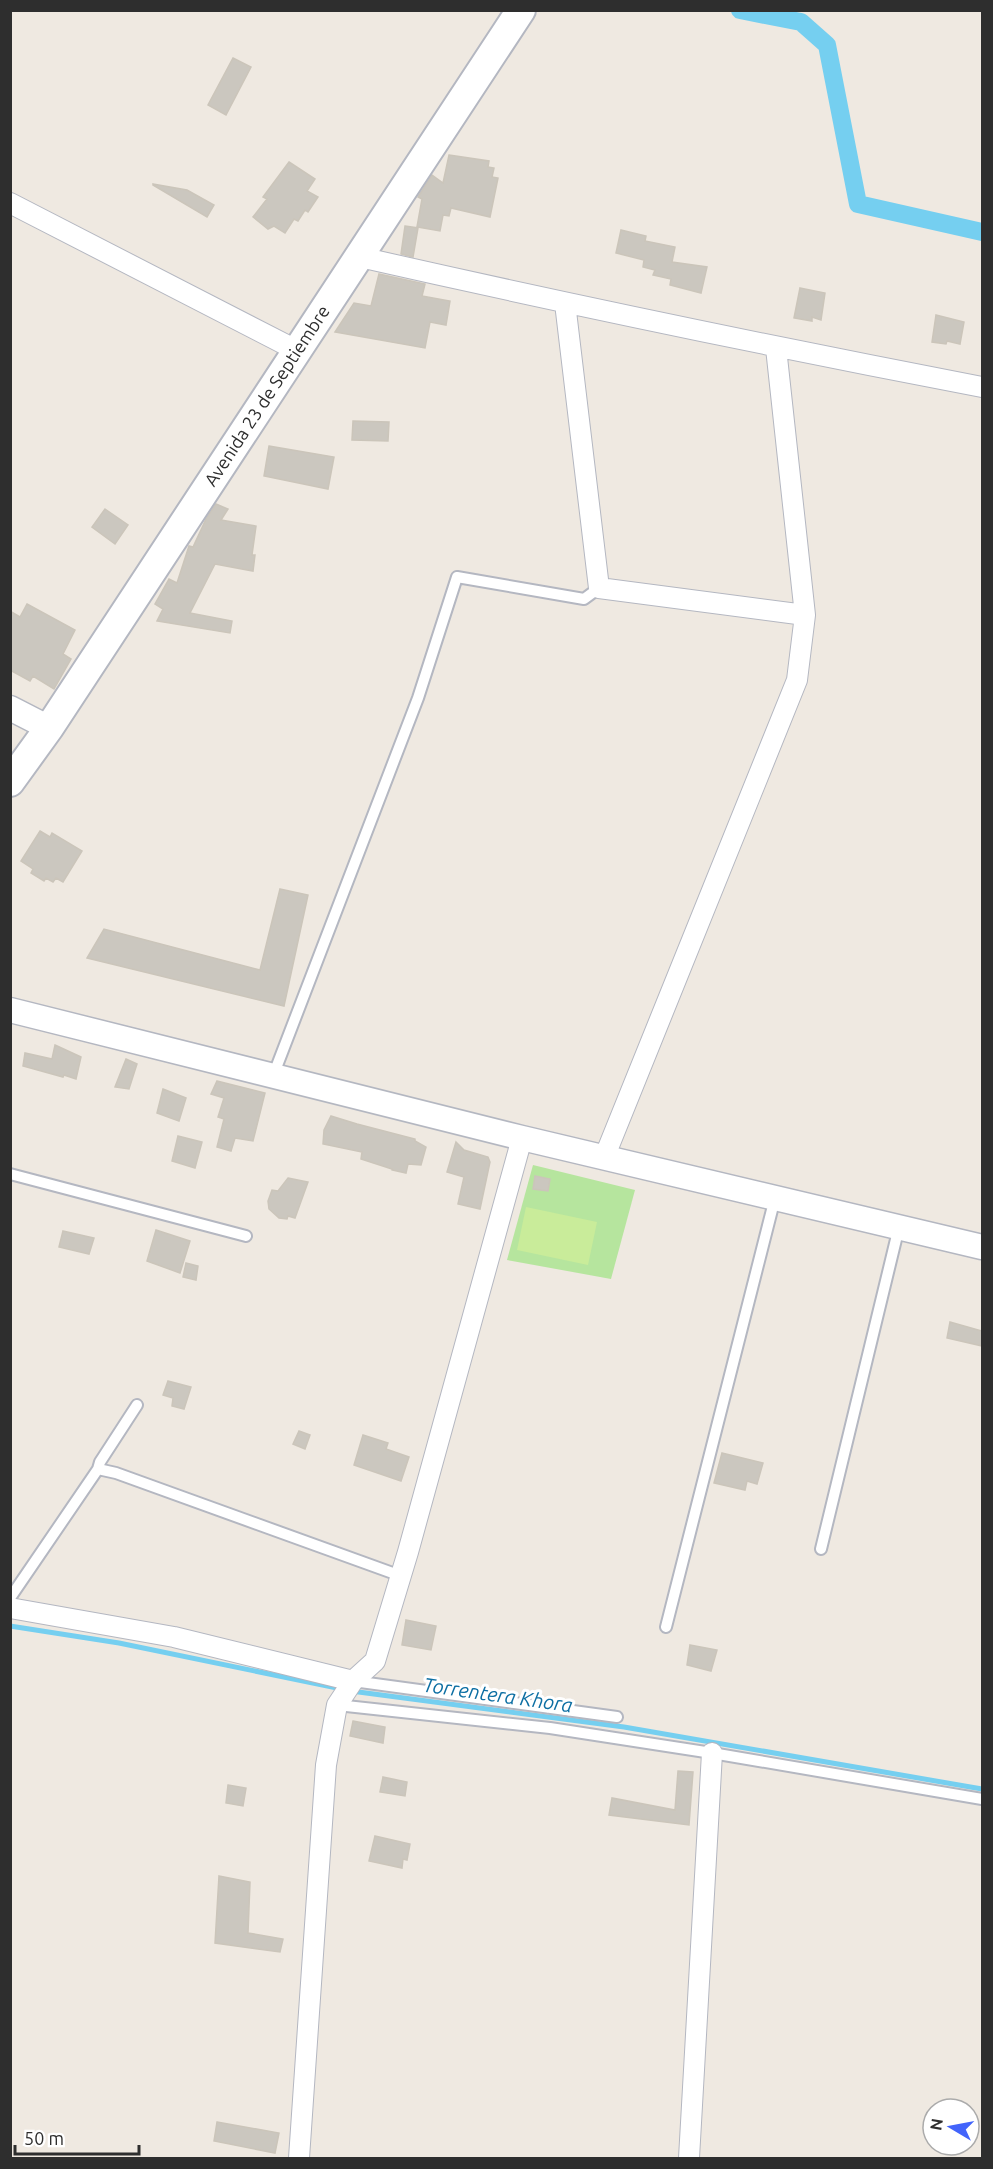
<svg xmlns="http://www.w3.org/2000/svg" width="993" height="2169" font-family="Ubuntu,sans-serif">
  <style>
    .green { fill: #b6e59e }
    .pitch { fill: #c9ec9a }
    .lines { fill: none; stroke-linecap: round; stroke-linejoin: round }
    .stream { stroke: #75cff0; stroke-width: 5 }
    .canal { stroke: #75cff0; stroke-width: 18 }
    .building { fill: #cbc7bf; stroke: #cbc5ba; stroke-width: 1.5 }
    .service-casing { stroke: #b4b7c1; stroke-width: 14 }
    .minor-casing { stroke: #b4b7c1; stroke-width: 22 }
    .tertiary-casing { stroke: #b4b7c1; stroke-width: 27 }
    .secondary-casing { stroke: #b4b7c1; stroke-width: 32 }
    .service { stroke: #fff; stroke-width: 10 }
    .minor { stroke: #fff; stroke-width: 20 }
    .tertiary { stroke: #fff; stroke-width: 24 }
    .secondary { stroke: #fff; stroke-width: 28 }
    .labels { text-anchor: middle; stroke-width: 6; stroke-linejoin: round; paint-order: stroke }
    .street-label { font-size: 18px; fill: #2e2e2e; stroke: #fff }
    .water-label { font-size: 20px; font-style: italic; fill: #0d6fa3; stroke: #fff }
  </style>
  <rect width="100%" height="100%" fill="#efe9e1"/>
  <!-- green -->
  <path class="green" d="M533,1165L635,1190L611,1279L507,1260Z"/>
  <!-- pitch -->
  <path class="pitch" d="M526,1207L597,1222L588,1265L517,1250Z"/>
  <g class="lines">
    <!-- stream -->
    <path class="stream" d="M10,1626L119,1643L342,1689
      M351,1691L624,1727L982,1789"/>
    <!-- canal -->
    <path class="canal" d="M740,10L801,22L827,45L858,204L982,232"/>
  </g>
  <!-- building -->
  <path class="building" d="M233,58L251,67L226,115L208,105Z
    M449,155L489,161L488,167L494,168L492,177L498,178L490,217L451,208L449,216L443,215L440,231L417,227L422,199L418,197L432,175L443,183Z
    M289,162L315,179L307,191L318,197L308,212L305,210L298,221L294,219L285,233L274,226L268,229L253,217L267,199L263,197Z
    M153,184L187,190L214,205L207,217L153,185Z
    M405,226L418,228L413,257L401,254Z
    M621,230L646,236L645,241L675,247L672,262L707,267L701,293L670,285L671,279L653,275L655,270L643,267L644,260L616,253Z
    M379,274L425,284L422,296L450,301L446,325L430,322L425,348L335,332L354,303L371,306Z
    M800,288L825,293L821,320L812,317V321L794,318Z
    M936,315L964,322L960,344L947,341L946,344L932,342Z
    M353,421L389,422L388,441L352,440Z
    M269,446L334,457L328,489L264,476Z
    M216,504L228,509L221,520L256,526L252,555H255L253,571L215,564L190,613L232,621L230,633L157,621L163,609L155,604L169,579L177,583L189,546L193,547L206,519Z
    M105,509L128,525L115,544L92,527Z
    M27,604L75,630L63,654L71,659L54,689L33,676L30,681L10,670V611L20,617Z
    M40,831L50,837L52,833L82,851L63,882L56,878L53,882L46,878L44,881L31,873L33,869L21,861Z
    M280,889L308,895L284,1006L87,958L104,929L260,970Z
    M55,1045L81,1057L76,1079L64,1075L63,1077L23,1066L25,1053L52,1059Z
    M126,1059L137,1064L129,1089L115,1087Z
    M217,1081L265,1093L253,1141L235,1138L231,1151L217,1147L224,1119L218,1117L224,1098L211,1094Z
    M163,1089L186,1098L179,1121L157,1113Z
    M331,1116L357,1124L415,1139V1141L426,1147L421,1165L408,1164L406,1173L392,1170V1169L361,1159L362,1152L323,1144L324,1130Z
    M178,1136L202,1142L195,1168L172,1161Z
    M456,1142L464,1150L488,1157L490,1162L480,1209L458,1204L464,1177L447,1172Z
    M535,1176L550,1179L548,1191L533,1189Z
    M288,1178L308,1182L295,1218L288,1216L287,1219L279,1218L269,1209L268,1201L272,1190L278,1191Z
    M156,1230L190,1241L180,1273L147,1261Z
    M63,1231L94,1238L89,1254L59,1247Z
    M186,1263L198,1266L196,1280L183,1277Z
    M950,1322L982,1331V1346L947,1338Z
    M168,1381L191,1387L184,1409L172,1406L173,1398L163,1395Z
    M299,1431L310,1435L305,1449L293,1444Z
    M363,1435L388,1443L386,1449L409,1457L401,1481L354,1465Z
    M722,1453L763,1463L757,1484L747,1481L745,1490L714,1483Z
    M406,1620L436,1626L431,1650L402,1645Z
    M690,1645L717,1650L711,1671L687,1665Z
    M353,1721L385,1727L383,1743L350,1736Z
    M678,1771L693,1772L689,1825L609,1815L612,1798L675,1810Z
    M383,1777L407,1782L405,1796L380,1792Z
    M228,1785L246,1788L243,1806L226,1803Z
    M375,1836L410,1844L407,1860L403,1859L402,1868L369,1861Z
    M219,1876L250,1882L248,1933L283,1939L280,1952L215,1943Z
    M217,2122L279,2133L275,2153L214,2141Z"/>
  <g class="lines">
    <!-- service casing -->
    <g class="service-casing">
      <path id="service" d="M273,1076L418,698L457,577L584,599L599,588
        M10,1174L246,1236
        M98,1469L100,1462L137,1405
        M821,1549L899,1227
        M10,1598L98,1469L116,1473L401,1576
        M666,1627L775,1198
        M353,1681L617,1717
        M337,1705L550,1728L712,1753L982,1799"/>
    </g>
    <!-- minor casing -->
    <g class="minor-casing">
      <path id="minor" d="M10,203L296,350
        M360,257C567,304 774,347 982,387
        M565,303L599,588L805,615
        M604,1158L797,680L805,615L776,348
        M10,1608L174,1637L353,1681
        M299,2158L326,1765L337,1705L353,1681L375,1661L408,1552L522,1138
        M689,2158L712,1753"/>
    </g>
    <!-- tertiary casing -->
    <g class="tertiary-casing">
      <path id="tertiary" d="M10,708L49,728
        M10,1010L522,1138L982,1247"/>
    </g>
    <!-- secondary casing -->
    <g class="secondary-casing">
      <g id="secondary">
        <path id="s1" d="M10,782L49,728L521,10"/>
      </g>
    </g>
    <!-- service -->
    <use href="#service" class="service"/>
    <!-- minor -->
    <use href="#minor" class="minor"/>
    <!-- tertiary -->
    <use href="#tertiary" class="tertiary"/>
    <!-- secondary -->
    <use href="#secondary" class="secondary"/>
  </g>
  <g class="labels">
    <!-- street labels -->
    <g class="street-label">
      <text dy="6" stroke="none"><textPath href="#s1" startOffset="464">Avenida 23 de Septiembre</textPath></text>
    </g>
    <!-- water labels -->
    <g class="water-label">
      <text transform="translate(498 1695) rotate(8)" y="7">Torrentera Khora</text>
    </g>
  </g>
  <!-- border -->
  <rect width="993" height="2169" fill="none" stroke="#2e2e2e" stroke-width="24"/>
  <!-- north arrow -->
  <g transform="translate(951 2127) rotate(280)"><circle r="28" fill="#ffffff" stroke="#ababab" stroke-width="1.5"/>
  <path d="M0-4.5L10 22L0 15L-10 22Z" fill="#4264fb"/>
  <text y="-9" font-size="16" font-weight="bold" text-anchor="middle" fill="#2e2e2e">N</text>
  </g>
  <!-- scale -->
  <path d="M15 2145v9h124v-9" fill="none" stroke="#2e2e2e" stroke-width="3"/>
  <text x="24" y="2145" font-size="18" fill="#2e2e2e" stroke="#ffffff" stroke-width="4.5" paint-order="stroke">50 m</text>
</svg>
